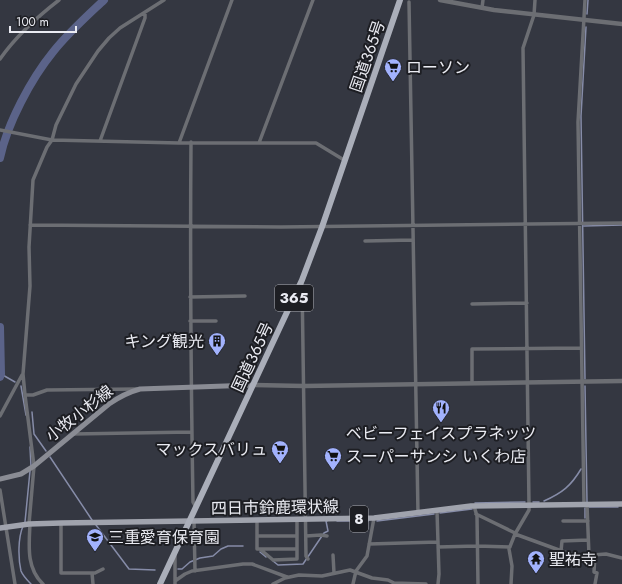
<svg xmlns="http://www.w3.org/2000/svg" width="622" height="584" font-family="Jost,'Noto Sans JP',sans-serif">
  <style>
    .lines { fill: none; stroke-linecap: round; stroke-linejoin: round }
    .stream { stroke: #868ca8; stroke-width: 1.5 }
    .river { stroke: #5b6389; stroke-width: 8 }
    .minor { stroke: #6c6e73; stroke-width: 3.5 }
    .tertiary { stroke: #6c6e73; stroke-width: 4.5 }
    .secondary { stroke: #8a8c94; stroke-width: 5 }
    .primary { stroke: #a0a3ad; stroke-width: 5.5 }
    .trunk { stroke: #aaaeb9; stroke-width: 6 }
    .labels { text-anchor: middle; stroke-width: 4; stroke-linejoin: round; paint-order: stroke }
    .shield { fill: #1d1e23; stroke: #acaeb4; stroke-width: 1 }
    .shield-label { font-size: 15px; font-weight: bold; fill: #eaebf2 }
    .street-label { font-size: 16px; fill: #eaebf2; stroke: #1d1e23 }
    .poi-label { font-size: 16px; fill: #eaebf2; stroke: #1d1e23; text-anchor: start }
  </style>
  <rect width="100%" height="100%" fill="#343741"/>
  <g class="lines">
    <!-- stream -->
    <path class="stream" d="M587,14L588,0
      M584,226L622,225
      M1,374L15,382
      M585,379L581,116L586,27
      M21,386L26,415
      M585,386L587,502
      M32,412L34,434L46,451
      M30,447L31,467
      M50,457L92,520
      M544,501C562,493 571,486 581,469
      M533,502H539
      M475,503L525,502
      M589,507H618
      M585,508V518
      M440,513L472,509
      M337,521H368
      M377,521L434,514
      M25,522L30,471
      M96,525L129,569L155,570
      M23,526C18,538 18,558 21,571C23,576 27,580 31,584
      M260,552L266,557
      M273,561L278,565L303,564L324,533L328,531L326,521H327
      M178,569H182L190,562L200,558L213,556L221,549L228,546H243"/>
    <!-- river -->
    <path class="river" d="M0,158C7,124 31,79 53,52C68,33 86,17 104,0
      M0,327L1,374L0,377"/>
    <!-- minor -->
    <path class="minor" d="M409,2L418,513
      M482,8L483,0
      M0,59C16,36 37,17 59,0
      M0,130L52,140L179,143H316L344,160
      M100,141L145,18V12
      M191,142C190,262 191,382 193,502L196,507
      M179,143L232,0
      M259,143L313,0
      M30,225L281,227L622,223
      M365,241L413,240
      M302,281L306,556L308,559
      M190,297L245,296
      M472,304L527,303
      M190,321H216
      M472,383V349L581,348
      M137,389L47,390L33,395H25L23,374L30,286L29,247L33,180L47,147L52,140L56,125L76,84L98,51L109,38L120,28L164,0
      M25,395L34,466L29,524
      M0,416L22,375
      M73,434L192,432
      M0,490L15,584
      M584,505L578,122L585,0
      M587,505L589,555
      M474,506L477,516L478,584
      M437,511L439,574L438,584
      M476,514L515,533
      M257,520V549H297
      M194,521L195,571
      M563,521H588
      M61,523V573H95L103,569
      M30,524C29,545 26,568 43,584
      M515,534L570,554L580,556L606,554L622,558
      M257,536H297
      M306,536L321,535L327,536
      M369,544L438,542
      M477,546L510,547
      M438,547L477,546
      M260,549L273,560L297,559V520
      M561,551L562,541L588,540
      M333,555L334,573
      M92,573L93,584
      M175,581L185,574L192,571L243,564H252L287,577
      M175,584V556
      M273,584L285,578L299,575L322,576L350,570L372,578L388,580L394,583L426,584
      M353,584L356,571L367,556L374,518
      M511,584L512,566L509,549L515,534L529,510V505L523,48L534,15L535,0
      M595,584L597,573L594,572L595,555"/>
    <!-- tertiary -->
    <path class="tertiary" d="M440,0L494,10L622,24
      M253,385L304,386L622,381"/>
    <!-- secondary -->
    <path class="secondary" d="M0,479L21,474L34,466L109,404C119,397 129,392 140,389L253,385"/>
    <!-- primary -->
    <path class="primary" d="M0,528L29,524L61,523L374,518L471,506L622,504"/>
    <!-- trunk -->
    <path class="trunk" d="M160,584L302,280L322,227L400,0"/>
  </g>
  <!-- icons -->
  <defs>
    <g id="supermarket-pin" transform="scale(0.9)"><path d="M0 17L-7.5 6A9.5 9.5 0 1 1 7.5 6Z" fill="#a2b2fd" stroke="#1d1e23"/><path d="M-6-5.5h2.5l.6 2H6L4.5 2H-2.5L-4.4-4H-6ZM-1.5 3.2a1.3 1.3 0 1 0 .1 0ZM3 3.2a1.3 1.3 0 1 0 .1 0Z" fill="#111"/></g>
    <g id="building-pin" transform="scale(0.9)"><path d="M0 17L-7.5 6A9.5 9.5 0 1 1 7.5 6Z" fill="#a2b2fd" stroke="#1d1e23"/><path d="M-4-6H4V6H1V3H-1V6H-4ZM-2.5-4.3h1.7v1.8h-1.7ZM.8-4.3h1.7v1.8H.8ZM-2.5-1h1.7V.8h-1.7ZM.8-1h1.7V.8H.8Z" fill="#111"/></g>
    <g id="restaurant-pin" transform="scale(0.9)"><path d="M0 17L-7.5 6A9.5 9.5 0 1 1 7.5 6Z" fill="#a2b2fd" stroke="#1d1e23"/><path d="M-5-6h1v4h1v-4h1v4h1v-4h1v5L-1.5 .5V6h-2V.5L-5-1ZM5-6V6H3V1.5H1.5Q1.5-4 5-6Z" fill="#111"/></g>
    <g id="school-pin" transform="scale(0.9)"><path d="M0 17L-7.5 6A9.5 9.5 0 1 1 7.5 6Z" fill="#a2b2fd" stroke="#1d1e23"/><path d="M0-5L7-2L0 1L-7-2ZM-4 1L0 2.5L4 1V4Q0 6-4 4Z" fill="#111"/></g>
    <g id="temple-pin" transform="scale(0.9)"><path d="M0 17L-7.5 6A9.5 9.5 0 1 1 7.5 6Z" fill="#a2b2fd" stroke="#1d1e23"/><path d="M0-6L5-2H3V0L6.5 2.5H4V6H1.5V3h-3V6H-4V2.5H-6.5L-3 0V-2H-5Z" fill="#111"/></g>
  </defs>
  <g fill-rule="evenodd">
    <use href="#supermarket-pin" x="393" y="67"/>
    <use href="#building-pin" x="217" y="341"/>
    <use href="#restaurant-pin" x="441" y="408"/>
    <use href="#supermarket-pin" x="280" y="449"/>
    <use href="#supermarket-pin" x="333" y="456"/>
    <use href="#school-pin" x="95" y="537"/>
    <use href="#temple-pin" x="536" y="559"/>
  </g>
  <g class="labels">
    <!-- shield labels -->
    <g class="shield">
      <rect x="275" y="285" width="38" height="26" rx="3"/>
      <rect x="350" y="506" width="18" height="26" rx="3"/>
    </g>
    <g class="shield-label">
      <text x="294" y="303">365</text>
      <text x="359" y="524">8</text>
    </g>
    <!-- street labels -->
    <g class="street-label">
      <text transform="translate(367 56) rotate(-71)" y="6">国道365号</text>
      <text transform="translate(252 357) rotate(-65)" y="6">国道365号</text>
      <text transform="translate(79 413) rotate(-38)" y="6">小牧小杉線</text>
      <text transform="translate(275 507) rotate(-1)" y="6">四日市鈴鹿環状線</text>
    </g>
    <!-- poi labels -->
    <g class="poi-label">
      <text x="406" y="73">ローソン</text>
      <text x="204" y="347" text-anchor="end">キング観光</text>
      <text x="441" y="439" text-anchor="middle">ベビーフェイスプラネッツ</text>
      <text x="267" y="455" text-anchor="end">マックスバリュ</text>
      <text x="346" y="462">スーパーサンシ いくわ店</text>
      <text x="108" y="543">三重愛育保育園</text>
      <text x="549" y="565">聖祐寺</text>
    </g>
  </g>
  <!-- scale -->
  <path d="M10 26v6h66v-6" fill="none" stroke="#eaebf2" stroke-width="2"/>
  <text x="16" y="26" font-size="12" fill="#eaebf2" stroke="#1d1e23" stroke-width="3" paint-order="stroke">100 m</text>
</svg>
